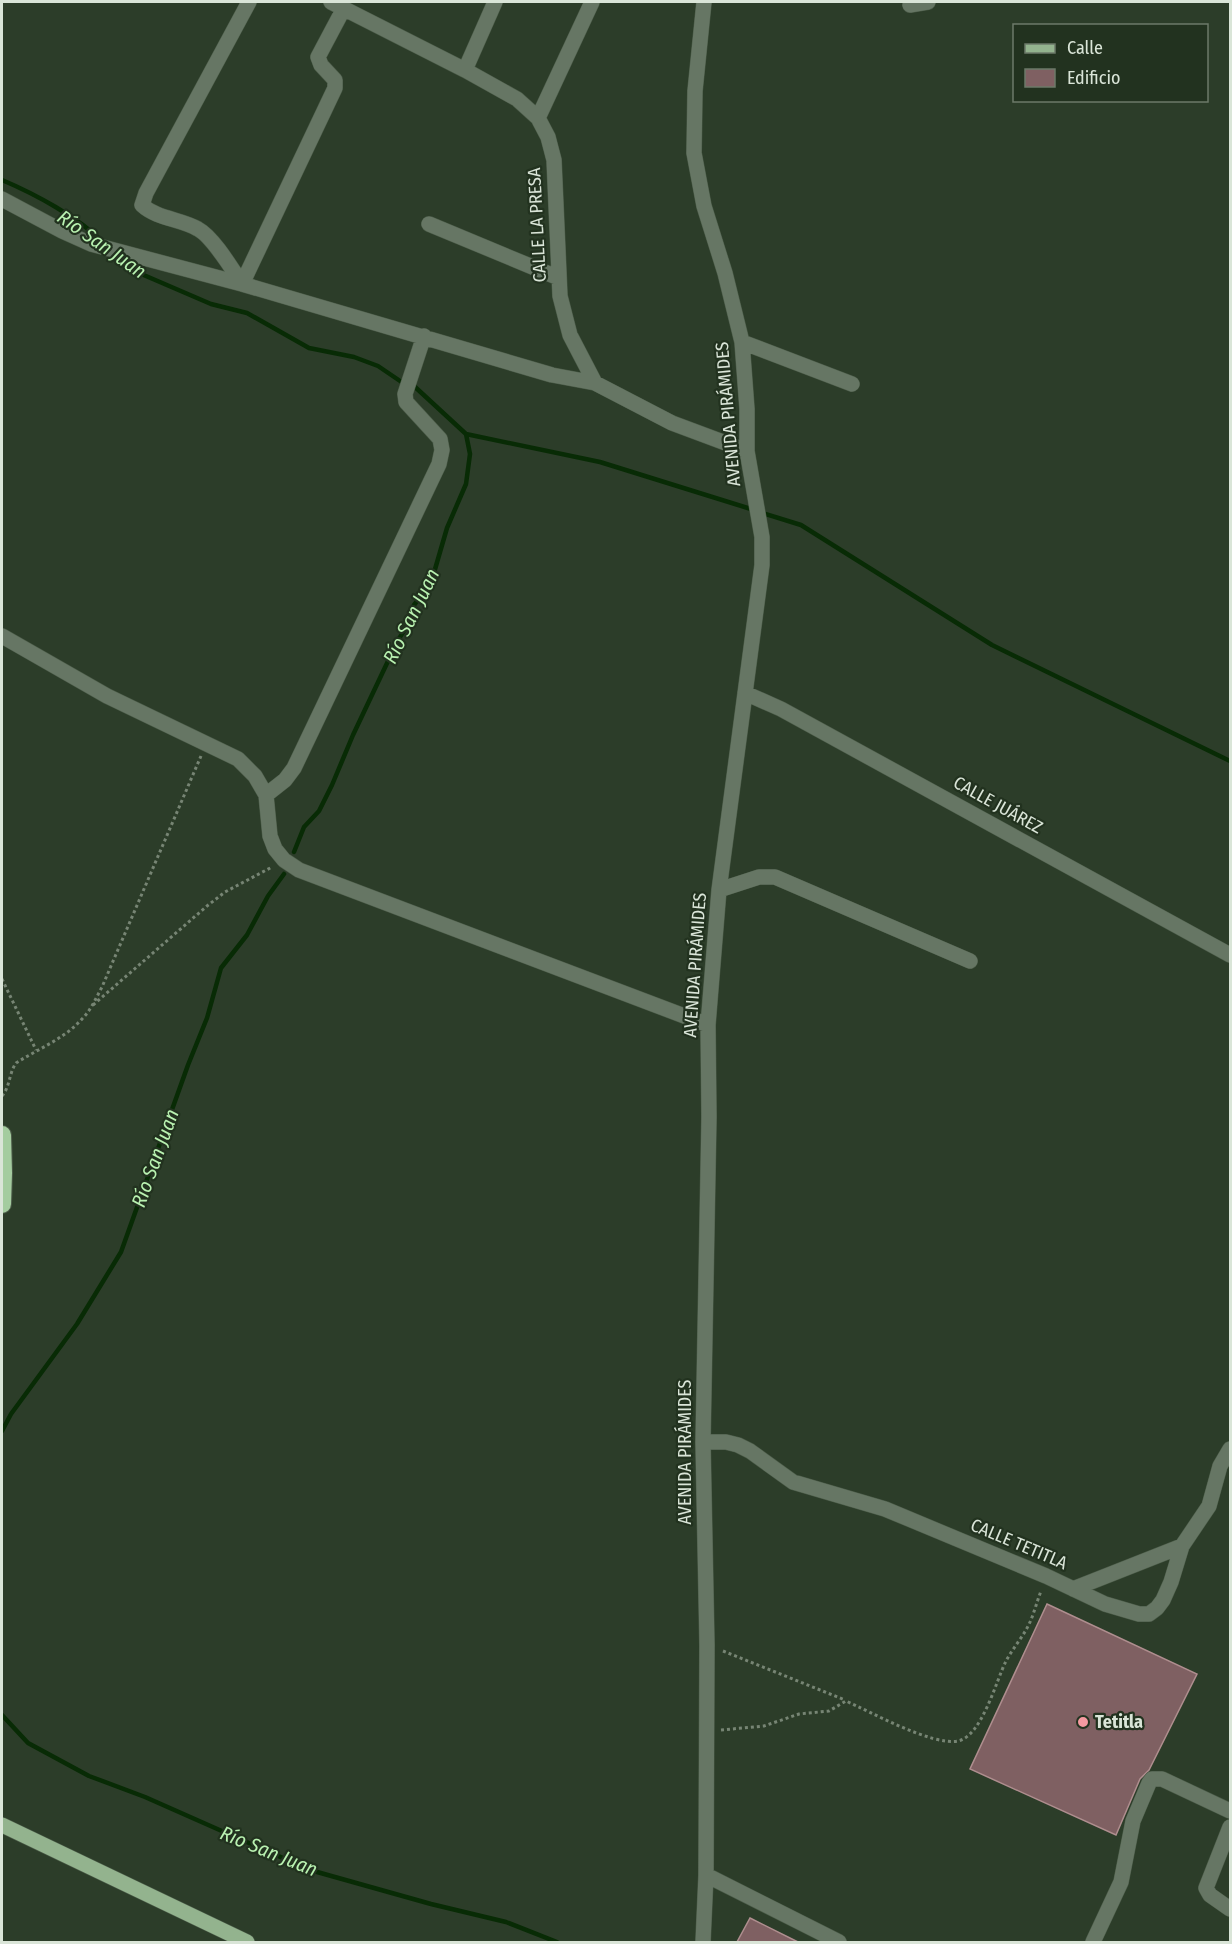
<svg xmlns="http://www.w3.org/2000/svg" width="1232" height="1944" font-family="'Fira Sans Condensed',sans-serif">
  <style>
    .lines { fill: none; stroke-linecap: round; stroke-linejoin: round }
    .stream { stroke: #082b05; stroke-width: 4.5 }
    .building { fill: #7f6062; stroke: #af8e8f; stroke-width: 1.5 }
    .minor-casing { stroke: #4b5b48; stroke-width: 16 }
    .major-casing { stroke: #4b5b48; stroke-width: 16 }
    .highway-casing { stroke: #4b5b48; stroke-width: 20 }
    .path { stroke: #778574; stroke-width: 3; stroke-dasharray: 3 3; stroke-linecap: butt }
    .minor { stroke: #667664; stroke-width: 15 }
    .major { stroke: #93b38e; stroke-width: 15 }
    .highway { stroke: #a4cc9f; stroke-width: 18 }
    .poi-dot { fill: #f49aa1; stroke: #22321f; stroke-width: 2 }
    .labels { text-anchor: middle; stroke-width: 4.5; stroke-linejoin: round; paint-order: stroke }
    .street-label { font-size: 18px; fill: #dae5d8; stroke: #22321f }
    .poi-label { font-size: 18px; font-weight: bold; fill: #dae5d8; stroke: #22321f; text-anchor: start }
    .water-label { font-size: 20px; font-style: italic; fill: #b9f2b1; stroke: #22321f }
  </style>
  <rect width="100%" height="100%" fill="#2c3d29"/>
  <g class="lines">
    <!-- stream -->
    <path class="stream" d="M2,180C35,194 78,217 104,243
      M118,257L132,270L211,304L247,313L309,348L354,357L378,366L403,383
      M466,434L600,462L754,510
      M762,513L801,525L992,645L1230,761
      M294,852L304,827L319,811L332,785L353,735L398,640L406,628L414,605L431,583L447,528L466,484L470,454L466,434L414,386
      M2,1431L11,1414L77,1324L121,1252L188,1065L207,1018L221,968L247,935L268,896L284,874
      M2,1715L28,1743L89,1776L145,1797L310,1870L431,1904L506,1922L557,1942"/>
  </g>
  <!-- building -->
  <path class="building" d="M1047,1604L1197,1674L1149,1770L1140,1779L1116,1835L970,1769Z
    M750,1918L798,1942H737Z"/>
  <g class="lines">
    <!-- minor casing -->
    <g class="minor-casing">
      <path id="minor" d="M331,2L465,70L517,99L538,118L548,137L554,160L560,296L570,335L595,383L672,423L747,451
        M910,5L928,2
        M465,70L495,2
        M538,118L592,2
        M2,199L62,231L91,244L242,284L552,375L595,383
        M429,224L559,278
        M242,284C232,269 213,237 198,229C181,219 157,219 142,205L146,193L249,2
        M242,284L335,88V80L321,65L318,57L344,8
        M742,342L852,384
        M2,636L107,696L238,759L255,776L266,795L270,836L275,849L284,860L299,870L708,1025
        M745,693L781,709L1230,955
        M266,795L285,780L294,768L439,464L442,450L440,439L406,402L405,394L424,336
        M719,890L759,877H775L970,961
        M703,1442H726L738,1445L750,1451L793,1482L885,1509L1046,1576L1105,1604L1139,1614H1149L1157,1608L1163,1600L1171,1582L1182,1546L1209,1506L1220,1466L1230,1449
        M1073,1589L1182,1546
        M1230,1827L1206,1888L1210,1895L1230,1909
        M706,1875L839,1942
        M703,1942L706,1875L707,1645L703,1442L709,1117L708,1025L719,890L762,565V537L747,451V409L742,342L725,273L704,206L694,153L695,91L704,2
        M1093,1942L1121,1882L1133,1821L1149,1783L1152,1779H1162L1230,1811"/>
    </g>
    <!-- major casing -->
    <g class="major-casing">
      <path id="major" d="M2,1825L247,1942"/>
    </g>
    <!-- highway casing -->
    <g class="highway-casing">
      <path id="highway" d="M2,1135L3,1173L2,1204"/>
    </g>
    <!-- path -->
    <path class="path" d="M2,979L36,1050
      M93,1005L207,906L225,892L272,867
      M2,1096C10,1087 9,1073 16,1063C38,1049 64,1039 82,1019C91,1010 96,998 102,987L201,756
      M723,1651L845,1700
      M721,1730L764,1726L799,1714L829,1711L846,1701C871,1712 932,1746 958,1741C982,1736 996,1681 1006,1661C1012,1650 1020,1640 1026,1630C1033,1618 1036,1604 1041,1591"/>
    <!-- minor -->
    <use href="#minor" class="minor"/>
    <!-- major -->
    <use href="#major" class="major"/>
    <!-- highway -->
    <use href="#highway" class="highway"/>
  </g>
  <!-- markers -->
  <circle class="poi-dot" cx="1083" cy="1722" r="6"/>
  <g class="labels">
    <!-- street labels -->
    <g class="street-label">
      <text transform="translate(537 225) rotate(-93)" y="6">CALLE LA PRESA</text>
      <text transform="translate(728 414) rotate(-95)" y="6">AVENIDA PIRÁMIDES</text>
      <text transform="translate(998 805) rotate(29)" y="6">CALLE JUÁREZ</text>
      <text transform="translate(695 965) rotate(-86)" y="6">AVENIDA PIRÁMIDES</text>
      <text transform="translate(685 1452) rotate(-90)" y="6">AVENIDA PIRÁMIDES</text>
      <text transform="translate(1019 1544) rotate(23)" y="6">CALLE TETITLA</text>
    </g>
    <!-- poi labels -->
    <g class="poi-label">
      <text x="1095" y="1728">Tetitla</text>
    </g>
    <!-- water labels -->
    <g class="water-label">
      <text transform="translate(102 244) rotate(35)" y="7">Río San Juan</text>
      <text transform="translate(411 616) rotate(-64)" y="7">Río San Juan</text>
      <text transform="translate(155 1158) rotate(-70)" y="7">Río San Juan</text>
      <text transform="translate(269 1851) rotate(22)" y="7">Río San Juan</text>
    </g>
  </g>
  <!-- border -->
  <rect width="1232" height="1944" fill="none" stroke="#dae5d8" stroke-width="6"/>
  <!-- legend -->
  <rect x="1013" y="24" width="195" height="78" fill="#22321f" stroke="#6c7a69" stroke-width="1.5"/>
  <rect x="1025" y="44" width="30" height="9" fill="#93b38e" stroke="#6c7a69" stroke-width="1.5"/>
  <text x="1067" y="54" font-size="18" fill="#dae5d8">Calle</text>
  <rect x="1025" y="69" width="30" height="18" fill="#7f6062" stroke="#6c7a69" stroke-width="1.5"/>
  <text x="1067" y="84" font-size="18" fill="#dae5d8">Edificio</text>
</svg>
